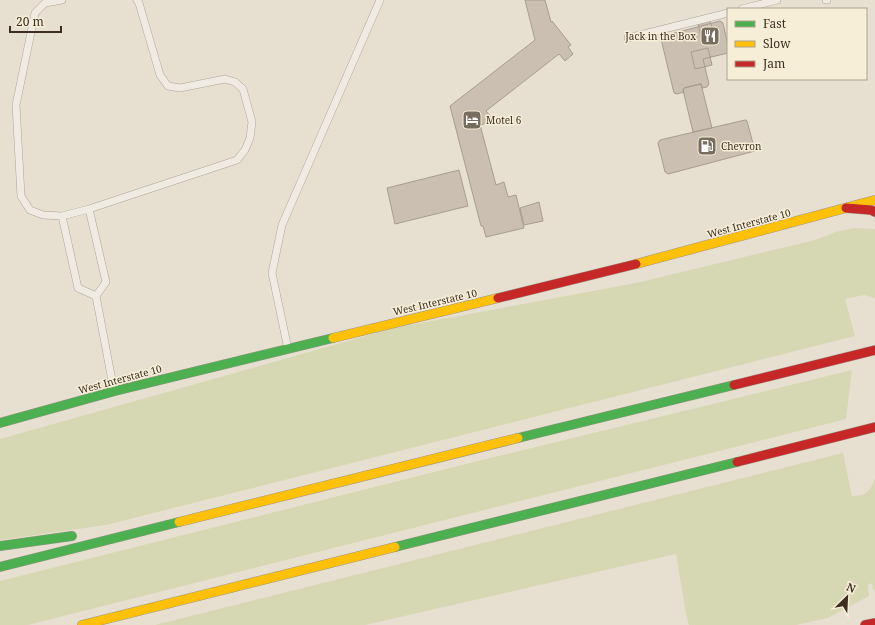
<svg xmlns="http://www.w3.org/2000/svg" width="875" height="625" font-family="'Noto Serif',serif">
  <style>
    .green { fill: #d6d7b3 }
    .building { fill: #cbbfb2; stroke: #a89c90 }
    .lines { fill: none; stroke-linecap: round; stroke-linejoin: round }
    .lane-casing { stroke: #ada599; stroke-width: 8 }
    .fast-casing { stroke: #9c958a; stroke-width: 10 }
    .slow-casing { stroke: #9c958a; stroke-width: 10 }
    .jam-casing { stroke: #9c958a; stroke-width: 10 }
    .lane { stroke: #efebe3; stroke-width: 7 }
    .fast { stroke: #4caf50; stroke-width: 9 }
    .slow { stroke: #ffc107; stroke-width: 9 }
    .jam { stroke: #c62828; stroke-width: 9 }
    .labels { text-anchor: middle; stroke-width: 3; stroke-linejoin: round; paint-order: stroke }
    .poi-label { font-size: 10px; fill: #3d2e20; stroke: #f7eed8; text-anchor: start }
    .street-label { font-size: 10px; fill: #3d2e20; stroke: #f7eed8 }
  </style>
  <rect width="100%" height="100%" fill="#e7e0d1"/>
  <!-- green -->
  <path class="green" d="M854,228L875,229V298L864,295L845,299L855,336L106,525L0,540V439L394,328L636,283L815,240L836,232Z
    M852,370L846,419L28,625H0V581L486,459Z
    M843,453L852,496C866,496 871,491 875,478V589L873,591L872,583L868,585L869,596L828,618L796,625H689L686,614L676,554L365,625H155Z"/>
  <!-- building -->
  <path class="building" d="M525,0H545L551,22L552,21L571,45L568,47L573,54L565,61L559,54L486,111L492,118L482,125L479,121L496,185L504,182L508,197L516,195L524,228L486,237L483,226H481L450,106L535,40Z
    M710,21L714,33L701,37L698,24Z
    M720,21L723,23L728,46V53L703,59L709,84L707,87L702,88L701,84H700L684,88L683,90L684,92L677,94L674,93L661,39L663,36Z
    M708,48L712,65L695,69L691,52Z
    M700,84H701L712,128L693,132L683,90L684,88Z
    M745,120H746L747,121L755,151L668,174L665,172L658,143L660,140Z
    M459,170L468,206L395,224L387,188Z
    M539,202L543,221L524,225L520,208Z"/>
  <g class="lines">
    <!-- lane casing -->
    <g class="lane-casing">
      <path id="lane" d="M62,0L45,3L35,13L16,105L21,196L30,210L43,215L62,216
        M826,0H827
        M742,9L777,0
        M628,38L728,13
        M89,209L237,160L245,150L250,138L252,122L243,89L235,82L225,79L180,88L168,86L160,75L139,3L137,0
        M96,296L106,282L89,209L62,216L78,288L96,296L114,391
        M288,349L272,273L282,225L380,0"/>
    </g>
    <!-- fast casing -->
    <g class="fast-casing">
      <path id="fast" d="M0,423L115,391L333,338
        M518,438L734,385
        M0,546L72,536
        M395,547L737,462
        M0,567L179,522"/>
    </g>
    <!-- slow casing -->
    <g class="slow-casing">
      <path id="slow" d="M636,264L875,200
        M333,338L498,298
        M179,522L518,438
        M82,625L395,547"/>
    </g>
    <!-- jam casing -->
    <g class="jam-casing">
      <path id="jam" d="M846,208L871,210L875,212
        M498,298L636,264
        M734,385L875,350
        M737,462L875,427
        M865,625L875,623"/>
    </g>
    <!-- lane -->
    <use href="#lane" class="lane"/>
    <!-- fast -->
    <use href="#fast" class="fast"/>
    <!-- slow -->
    <use href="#slow" class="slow"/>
    <!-- jam -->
    <use href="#jam" class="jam"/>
  </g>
  <!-- icons -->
  <defs>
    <g id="restaurant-square" transform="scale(1)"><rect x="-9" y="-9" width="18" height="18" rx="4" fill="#786c5e" stroke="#f7eed8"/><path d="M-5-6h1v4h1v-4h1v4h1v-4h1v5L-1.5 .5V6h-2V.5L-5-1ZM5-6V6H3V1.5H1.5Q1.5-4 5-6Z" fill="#fff"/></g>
    <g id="hotel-square" transform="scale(1)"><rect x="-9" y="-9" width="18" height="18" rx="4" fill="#786c5e" stroke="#f7eed8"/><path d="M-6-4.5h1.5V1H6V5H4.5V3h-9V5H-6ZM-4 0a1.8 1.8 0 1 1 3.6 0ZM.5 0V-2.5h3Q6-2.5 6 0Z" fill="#fff"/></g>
    <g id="fuel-square" transform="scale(1)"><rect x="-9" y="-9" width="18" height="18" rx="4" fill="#786c5e" stroke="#f7eed8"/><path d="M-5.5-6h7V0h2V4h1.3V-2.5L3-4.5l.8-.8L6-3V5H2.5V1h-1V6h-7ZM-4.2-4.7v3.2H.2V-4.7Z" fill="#fff"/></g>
  </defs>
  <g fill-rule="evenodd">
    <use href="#restaurant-square" x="710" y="36"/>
    <use href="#hotel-square" x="472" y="120"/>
    <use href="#fuel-square" x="707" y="146"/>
  </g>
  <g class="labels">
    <!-- poi labels -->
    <g class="poi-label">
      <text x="696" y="40" text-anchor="end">Jack in the Box</text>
      <text x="486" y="124">Motel 6</text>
      <text x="721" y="150">Chevron</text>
    </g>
    <!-- street labels -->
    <g class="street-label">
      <text transform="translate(749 223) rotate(-15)" y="4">West Interstate 10</text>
      <text transform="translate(435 302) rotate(-13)" y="4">West Interstate 10</text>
      <text transform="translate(120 379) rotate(-15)" y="4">West Interstate 10</text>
    </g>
  </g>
  <!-- legend -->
  <rect x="727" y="8" width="140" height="72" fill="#f7eed8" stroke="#ada18e"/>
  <rect x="735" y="21" width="20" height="6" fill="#4caf50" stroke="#ada18e"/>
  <text x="763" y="28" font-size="12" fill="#3d2e20">Fast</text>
  <rect x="735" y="41" width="20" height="6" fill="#ffc107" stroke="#ada18e"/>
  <text x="763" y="48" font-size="12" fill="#3d2e20">Slow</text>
  <rect x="735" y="61" width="20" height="6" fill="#c62828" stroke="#ada18e"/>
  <text x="763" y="68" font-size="12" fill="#3d2e20">Jam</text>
  <!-- north arrow -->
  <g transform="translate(847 597) rotate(24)" stroke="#f7eed8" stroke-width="3" paint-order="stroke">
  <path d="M0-3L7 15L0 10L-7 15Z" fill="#3d2e20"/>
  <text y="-6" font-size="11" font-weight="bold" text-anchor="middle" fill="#3d2e20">N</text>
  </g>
  <!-- scale -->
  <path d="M10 26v6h51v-6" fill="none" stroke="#3d2e20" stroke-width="2"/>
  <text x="16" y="26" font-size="12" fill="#3d2e20" stroke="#f7eed8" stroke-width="3" paint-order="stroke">20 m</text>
</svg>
